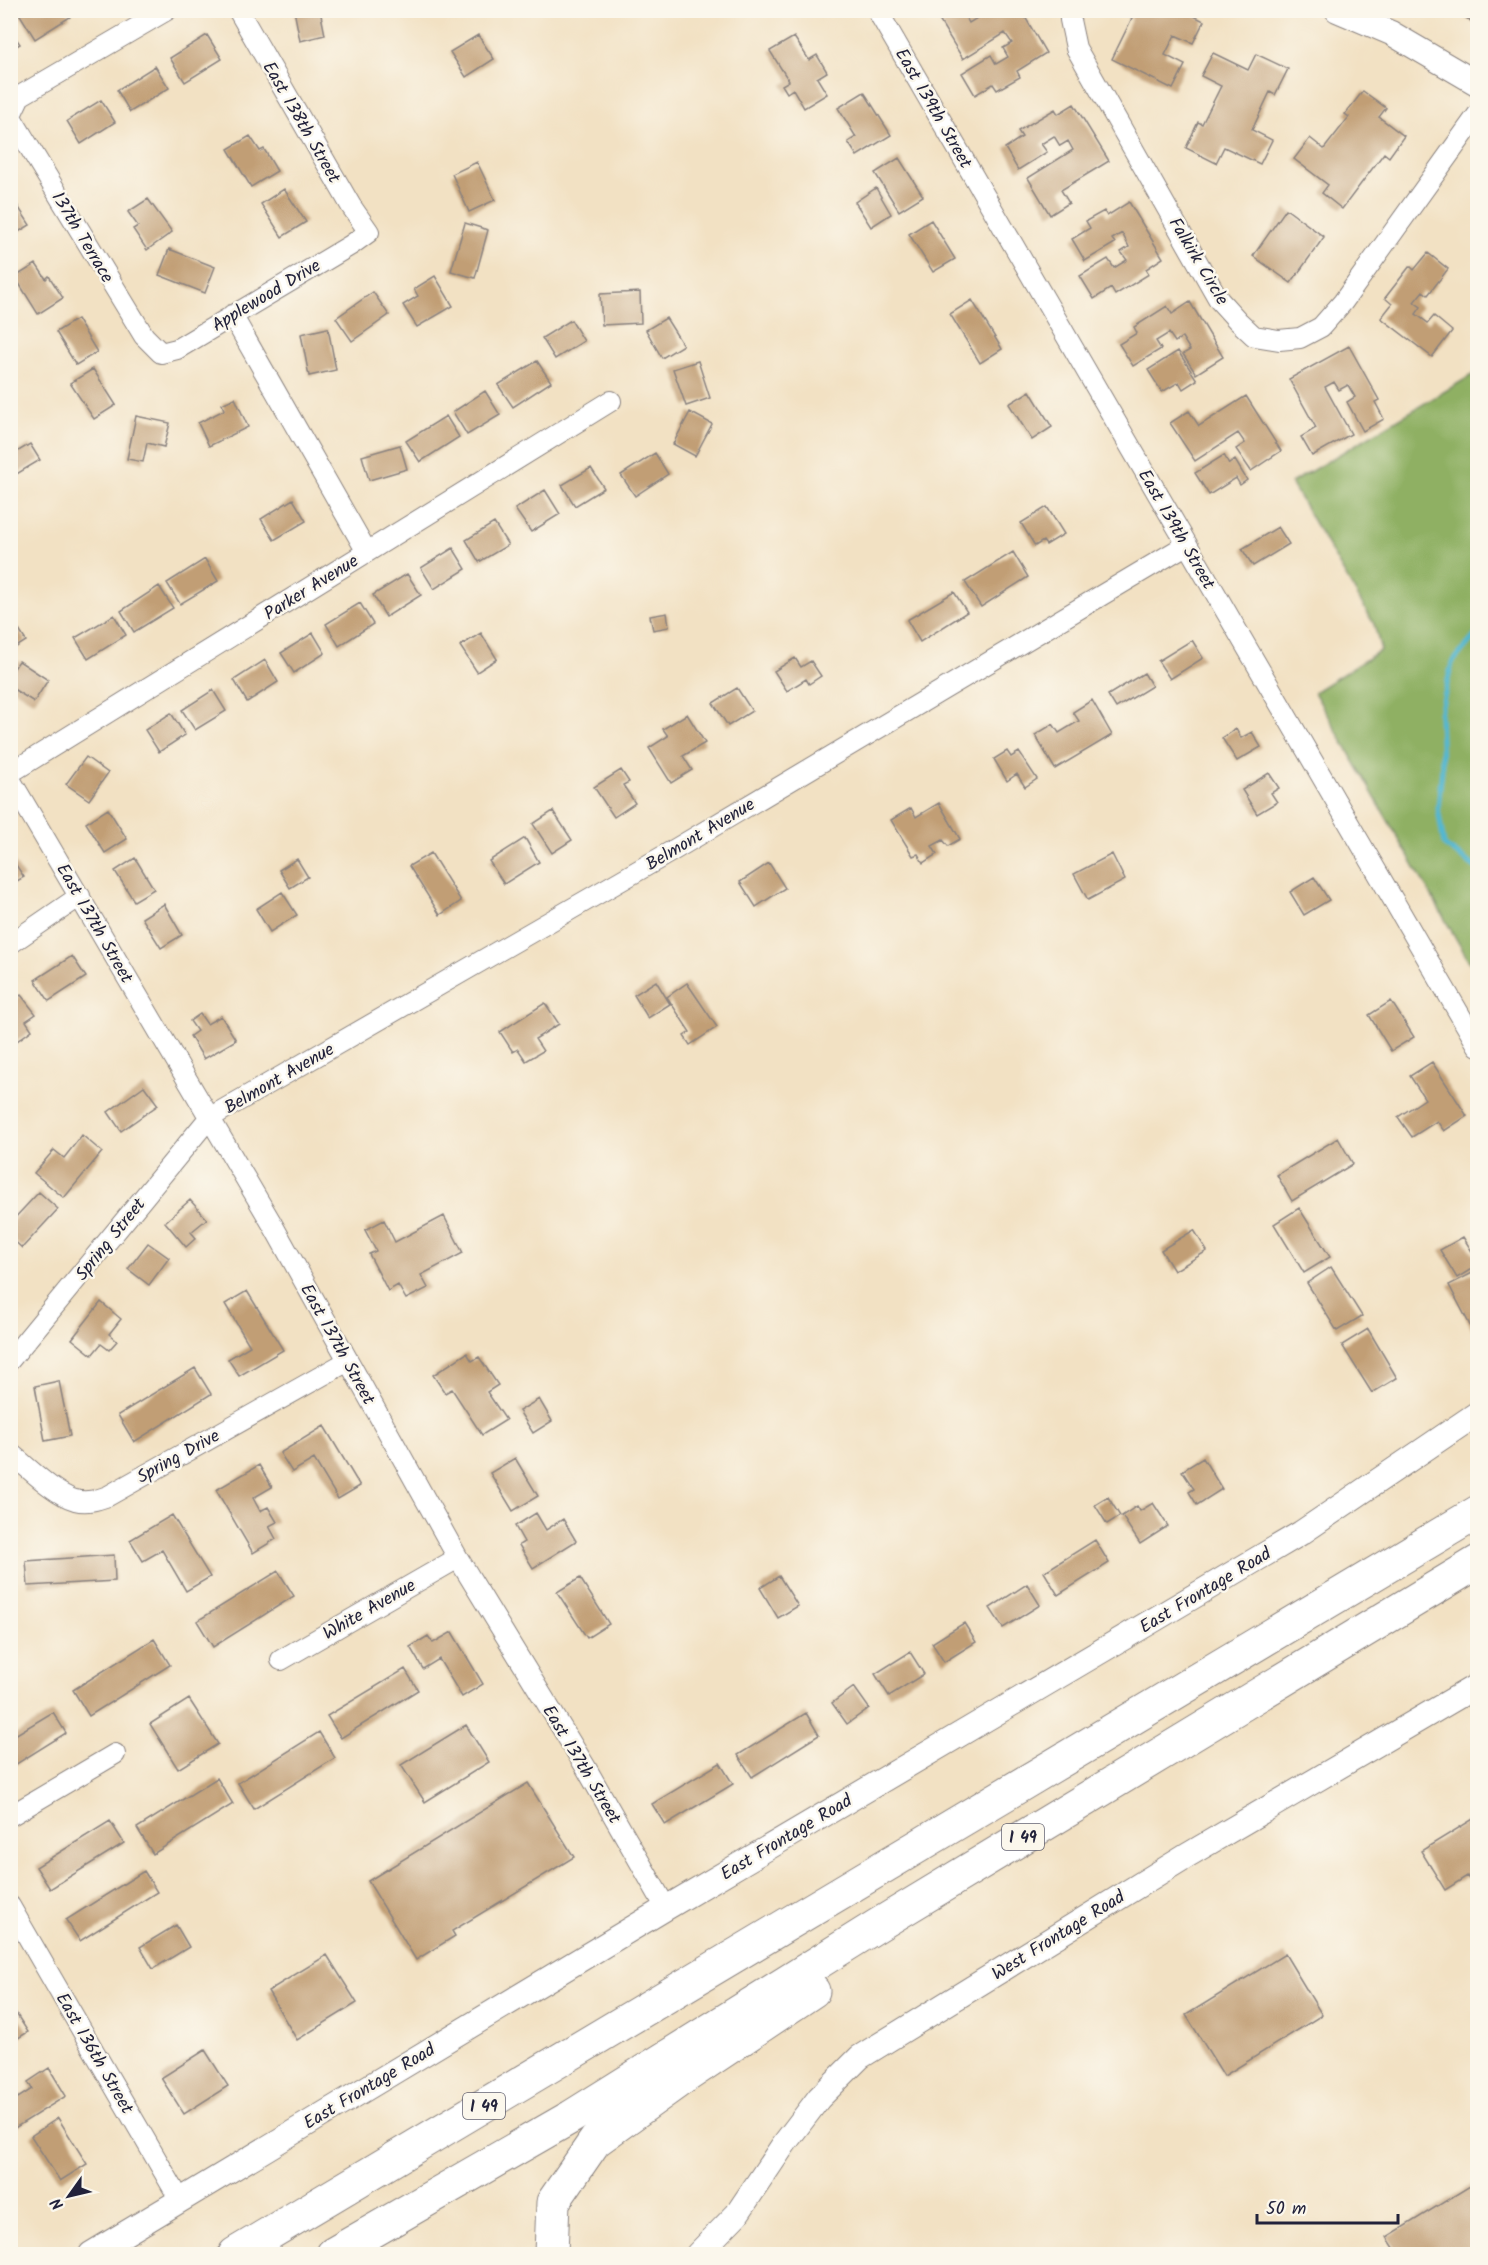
<svg xmlns="http://www.w3.org/2000/svg" width="1488" height="2265" font-family="Kalam,sans-serif">
  <style>
    .forest { fill: #8fb064; stroke: #586950; stroke-width: 1.5 }
    .lines { fill: none; stroke-linecap: round; stroke-linejoin: round }
    .stream { stroke: #53b7d1; stroke-width: 5 }
    .building { fill: #c19e74 }
    .minor-casing { stroke: #8a827f; stroke-width: 22 }
    .tertiary-casing { stroke: #8a827f; stroke-width: 26 }
    .motorway-casing { stroke: #8a827f; stroke-width: 35 }
    .minor { stroke: #fff; stroke-width: 20 }
    .tertiary { stroke: #fff; stroke-width: 24 }
    .motorway { stroke: #fff; stroke-width: 33 }
    .labels { text-anchor: middle; stroke-width: 5; stroke-linejoin: round; paint-order: stroke }
    .shield { fill: #fbf7ec; stroke: #636270; stroke-width: 1.5 }
    .shield-label { font-size: 16px; font-weight: bold; fill: #22223b }
    .street-label { font-size: 18px; fill: #22223b; stroke: #fbf7ec }
  </style>
  <rect width="100%" height="100%" fill="#fbf7ec"/>
  <filter id="ink" filterUnits="userSpaceOnUse"><feTurbulence type="fractalNoise" baseFrequency=".0167" numOctaves="2"/><feDisplacementMap in="SourceGraphic" scale="12" xChannelSelector="R" yChannelSelector="G"/><feConvolveMatrix kernelMatrix="1 2 1 2 8 2 1 2 1" color-interpolation-filters="sRGB"/></filter>
  <filter id="wash" filterUnits="userSpaceOnUse"><feTurbulence type="fractalNoise" baseFrequency=".008" numOctaves="4" result="noise"/><feDisplacementMap in="SourceGraphic" scale="24" xChannelSelector="R" yChannelSelector="G"/><feGaussianBlur stdDeviation="1.35" result="paint"/><feColorMatrix in="noise" values="0 0 0 0 0 0 0 0 0 0 0 0 0 0 0 0 0 1.4 0 .05"/><feComposite in="paint" operator="in"/></filter>
  <g filter="url(#wash)">
    <rect width="100%" height="100%" fill="#f2e1c3"/>
    <!-- forest -->
    <path class="forest" d="M1477,372V975L1314,692L1381,650L1374,624L1291,483Z"/>
    <g class="lines">
      <!-- stream -->
      <path class="stream" d="M1478,632L1452,663L1440,714L1442,768L1438,808L1444,845L1478,869"/>
    </g>
    <g id="blocks">
      <!-- building -->
      <path class="building" d="M17,10H66L70,17L35,39Z
        M294,10H320L325,35L300,41Z
        M954,10H962L969,23L990,10H1021L1046,53L1017,71L1020,77L997,90L993,84L975,95L962,73L991,55L996,64L1008,57L1003,48L1012,43L1005,33L963,59L939,20Z
        M1116,10H1182L1204,21L1193,43L1175,35L1165,55L1185,65L1173,89L1112,59L1132,18Z
        M1453,10H1478V17L1474,23Z
        M10,30L20,44L10,50Z
        M207,35L222,59L185,82L170,58Z
        M478,35L494,59L466,77L450,52Z
        M794,37L809,60L817,55L827,72L817,78L827,94L804,108L793,89L787,93L782,85L789,81L770,51Z
        M1213,53L1248,70L1256,54L1288,69L1275,95L1270,92L1252,130L1272,140L1260,164L1224,147L1216,163L1186,148L1198,122L1202,124L1221,86L1201,76Z
        M155,66L169,88L130,112L117,90Z
        M1363,91L1386,108L1379,117L1404,136L1389,157L1384,153L1342,209L1322,193L1328,185L1294,159L1310,138L1324,149L1349,117L1345,114Z
        M864,92L891,135L857,156L848,142L856,137L838,108Z
        M101,100L115,122L81,144L67,121Z
        M1074,104L1109,161L1061,190L1069,203L1050,215L1028,178L1073,150L1068,141L1060,146L1054,136L1041,144L1047,152L1018,170L1005,148L1022,137L1018,131L1055,109L1058,114Z
        M250,136L260,151L264,149L277,171L251,187L228,149Z
        M899,158L923,196L899,211L875,173Z
        M477,162L495,200L469,212L452,174Z
        M876,188L891,214L871,227L855,202Z
        M284,189L306,222L282,237L261,204Z
        M10,194L30,225L10,237Z
        M148,199L172,232L147,250L133,229L138,226L128,212Z
        M1129,202L1163,258L1146,269L1149,274L1115,295L1111,288L1094,299L1080,276L1108,259L1114,268L1127,260L1121,252L1129,247L1122,233L1112,239L1115,243L1085,261L1072,239L1090,228L1086,221L1104,211L1107,216Z
        M1286,209L1324,237L1291,283L1253,256Z
        M931,220L955,259L933,272L909,234Z
        M465,223L488,230L475,278L451,271Z
        M169,249L215,267L205,293L159,275Z
        M1428,253L1448,269L1428,295L1423,291L1414,302L1421,307L1416,314L1428,323L1434,316L1452,331L1432,357L1381,318L1392,304L1385,298L1410,266L1414,270Z
        M36,264L46,279L49,276L63,298L38,314L15,277Z
        M435,276L453,306L417,327L403,305L418,296L414,289Z
        M373,292L389,315L352,341L336,318Z
        M640,292L641,323L602,325L600,294Z
        M972,300L1002,349L980,363L950,314Z
        M1190,302L1223,357L1196,374L1183,354L1190,350L1182,337L1175,342L1169,333L1156,341L1161,349L1133,366L1119,344L1137,333L1134,327L1167,306L1172,314Z
        M666,318L683,345L662,358L646,330Z
        M77,319L97,352L76,365L56,332Z
        M571,320L584,341L555,359L542,338Z
        M328,328L336,370L309,376L301,334Z
        M1349,346L1379,400L1375,402L1384,419L1363,431L1347,402L1355,397L1348,385L1339,390L1334,382L1325,387L1351,434L1312,456L1301,437L1316,428L1289,379Z
        M1178,351L1197,380L1183,389L1179,382L1162,392L1148,370Z
        M537,361L551,382L513,407L498,385Z
        M698,361L710,398L686,406L673,369Z
        M93,369L116,405L94,419L70,383Z
        M485,391L500,415L467,435L453,412Z
        M1030,391L1052,427L1032,440L1009,404Z
        M1246,396L1281,451L1251,471L1236,449L1245,443L1238,433L1195,461L1170,423L1189,411L1199,426Z
        M235,398L248,427L209,446L198,423L224,410L222,404Z
        M690,412L712,424L695,456L673,444Z
        M136,416L170,423L164,447L147,443L143,462L127,459Z
        M446,416L459,437L420,462L406,441Z
        M30,444L40,460L15,475L10,466V456Z
        M400,445L407,469L369,480L362,456Z
        M655,453L668,474L635,496L621,475Z
        M1224,455L1229,464L1235,460L1247,480L1240,485L1236,478L1209,495L1195,473Z
        M591,468L604,488L575,506L562,485Z
        M545,490L560,514L531,532L515,509Z
        M293,499L306,521L274,540L261,519Z
        M1047,507L1064,534L1046,545L1043,541L1035,546L1021,523Z
        M494,523L508,545L479,562L466,540Z
        M1278,527L1289,544L1253,566L1242,549Z
        M453,548L466,569L434,589L421,568Z
        M1013,552L1028,577L981,607L965,582Z
        M205,559L218,581L180,604L167,583Z
        M407,574L421,595L386,617L373,595Z
        M159,586L173,608L134,632L121,611Z
        M954,592L967,612L920,642L907,620Z
        M360,603L373,624L339,646L326,624Z
        M667,613L669,627L653,630L650,616Z
        M114,615L126,635L88,659L75,638Z
        M17,627L26,641L10,651V631Z
        M313,633L325,653L294,673L281,653Z
        M481,633L497,659L477,672L460,646Z
        M1192,640L1203,658L1170,679L1158,661Z
        M795,658L801,667L811,661L821,676L809,684L806,679L787,691L774,671Z
        M265,660L278,682L247,702L234,680Z
        M19,661L48,680L34,702L10,687V674Z
        M1144,673L1152,686L1116,708L1108,695Z
        M737,688L752,711L728,726L713,703Z
        M213,690L226,711L195,730L182,710Z
        M1092,700L1112,735L1055,769L1035,735L1053,724L1059,733L1079,721L1073,712Z
        M171,713L185,735L159,752L145,730Z
        M687,714L705,743L683,756L692,770L671,783L649,748L668,736L663,729Z
        M1236,729L1241,738L1252,732L1261,747L1237,761L1222,738Z
        M1007,751L1011,757L1019,752L1037,779L1025,787L1017,774L1007,781L994,759Z
        M86,757L108,773L89,800L66,784Z
        M621,770L629,782L623,785L635,803L614,817L594,787Z
        M1269,773L1279,788L1271,793L1277,802L1257,814L1242,790Z
        M939,803L960,839L948,846L943,840L932,846L937,854L923,863L918,854L913,856L891,820L911,808L916,817Z
        M108,809L127,839L105,853L86,823Z
        M553,811L572,840L552,853L533,824Z
        M525,838L539,862L504,884L489,861Z
        M431,853L461,901L440,915L409,866Z
        M1112,854L1125,880L1088,900L1074,874Z
        M10,856L24,877L10,885Z
        M135,858L154,889L134,901L115,871Z
        M297,859L308,877L290,888L279,870Z
        M769,863L785,888L756,907L740,882Z
        M1314,877L1329,900L1304,915L1290,892Z
        M282,892L297,915L270,932L256,909Z
        M164,904L182,935L161,948L142,918Z
        M72,956L86,977L49,1001L35,980Z
        M656,981L670,1004L648,1018L634,995Z
        M687,983L717,1027L690,1045L684,1036L690,1032L667,997Z
        M21,995L36,1014L26,1021L32,1030L10,1046V1003Z
        M1391,1001L1414,1037L1391,1051L1369,1015Z
        M545,1003L559,1024L535,1039L543,1051L526,1061L518,1049L513,1052L500,1032Z
        M200,1014L207,1024L221,1016L236,1040L204,1059L190,1036L197,1031L190,1021Z
        M1432,1062L1467,1116L1444,1131L1437,1121L1412,1137L1398,1117L1425,1099L1410,1076Z
        M144,1086L158,1105L121,1131L108,1112Z
        M82,1135L102,1152L64,1198L34,1173L54,1150L64,1158Z
        M1338,1138L1353,1164L1292,1201L1277,1175Z
        M39,1192L58,1209L22,1248L10,1237V1223Z
        M190,1200L207,1219L191,1232L196,1238L186,1247L165,1222Z
        M1299,1208L1330,1257L1304,1273L1274,1224Z
        M444,1216L463,1253L421,1275L428,1288L406,1299L398,1285L388,1291L369,1254L376,1251L365,1230L384,1220L395,1242Z
        M1194,1230L1207,1251L1174,1271L1161,1250Z
        M1463,1237L1478,1261V1265L1457,1278L1440,1250Z
        M148,1243L169,1258L149,1285L128,1269Z
        M1331,1267L1362,1316L1337,1331L1307,1283Z
        M1478,1270V1329L1473,1331L1449,1285Z
        M247,1291L283,1350L239,1376L228,1359L250,1346L225,1304Z
        M101,1302L121,1319L109,1334L117,1341L109,1350L101,1344L92,1355L72,1339Z
        M1368,1329L1397,1378L1372,1393L1342,1345Z
        M467,1353L472,1361L479,1357L498,1385L487,1392L506,1420L482,1435L452,1389L445,1393L433,1375Z
        M195,1368L211,1394L134,1442L118,1415Z
        M59,1381L70,1436L45,1441L35,1386Z
        M539,1399L552,1421L533,1433L519,1411Z
        M324,1426L360,1486L338,1499L314,1459L292,1472L280,1453Z
        M515,1458L538,1496L513,1511L490,1473Z
        M1203,1458L1222,1489L1197,1505L1189,1492L1194,1489L1182,1471Z
        M259,1465L272,1487L253,1498L260,1511L268,1507L277,1522L269,1526L276,1539L253,1553L216,1490Z
        M1108,1497L1120,1516L1107,1524L1095,1505Z
        M1153,1503L1168,1526L1140,1544L1122,1516L1137,1506L1140,1511Z
        M536,1513L546,1530L563,1519L576,1541L533,1568L519,1545L524,1542L515,1526Z
        M172,1515L210,1577L186,1591L162,1550L143,1561L130,1540Z
        M1095,1540L1109,1563L1058,1595L1044,1572Z
        M114,1555L115,1581L28,1586L26,1561Z
        M278,1571L294,1596L213,1647L197,1621Z
        M779,1576L798,1606L778,1618L760,1588Z
        M580,1578L609,1624L587,1638L557,1592Z
        M1027,1584L1040,1605L1003,1628L990,1608Z
        M964,1623L976,1642L944,1662L932,1643Z
        M452,1632L483,1684L462,1697L439,1659L423,1669L410,1647L428,1636L433,1643Z
        M154,1639L170,1665L89,1716L73,1690Z
        M910,1652L924,1674L889,1696L875,1674Z
        M405,1669L418,1690L341,1738L327,1716Z
        M854,1687L869,1708L847,1724L832,1703Z
        M189,1699L218,1744L178,1769L150,1724Z
        M53,1712L66,1733L10,1768V1738Z
        M806,1713L819,1735L752,1777L738,1755Z
        M466,1725L489,1762L425,1802L401,1765Z
        M319,1732L335,1758L254,1809L238,1783Z
        M720,1763L733,1784L665,1825L652,1804Z
        M217,1778L233,1804L153,1854L137,1828Z
        M528,1783L574,1857L452,1931L455,1936L416,1960L368,1881Z
        M1478,1816V1893L1467,1876L1445,1890L1421,1851Z
        M110,1821L124,1843L50,1889L36,1867Z
        M144,1871L157,1892L80,1941L66,1920Z
        M176,1925L189,1947L153,1969L140,1947Z
        M1285,1954L1322,2015L1224,2076L1186,2015Z
        M327,1955L357,2003L297,2040L268,1991Z
        M10,2004L28,2032L10,2043Z
        M205,2050L228,2086L184,2114L161,2078Z
        M49,2068L66,2096L10,2131V2092L13,2090L18,2098L32,2089L28,2082Z
        M58,2118L87,2164L60,2181L31,2136Z
        M1478,2181V2254H1398L1387,2237Z"/>
    </g>
  </g>
  <g filter="url(#ink)">
    <use href="#blocks" fill-opacity="0" stroke="#8a827f" stroke-width="1.5"/>
    <g class="lines">
      <!-- minor casing -->
      <g class="minor-casing">
        <path id="minor" d="M877,10L1478,1046
          M1070,10V20L1076,48L1219,300L1238,321L1254,336L1279,340L1300,338L1321,327L1343,302L1478,114
          M10,117L20,96L167,10
          M11,117L144,336L161,353L177,349L351,245L369,232L351,206L238,10
          M232,315L367,552
          M10,773L611,401
          M10,779L271,1222L458,1558L585,1766L666,1908
          M10,944L80,896
          M10,1360L209,1118L672,851L1186,545
          M10,1453C28,1467 54,1494 75,1500C87,1503 97,1500 108,1496L348,1361
          M281,1660L458,1558
          M10,1816L115,1754
          M10,1906L180,2200"/>
      </g>
      <!-- tertiary casing -->
      <g class="tertiary-casing">
        <path id="tertiary" d="M1337,10L1391,33L1478,84
          M91,2254L666,1908L1301,1533L1478,1413
          M698,2254L737,2214L784,2144L819,2098L860,2057L1188,1855L1478,1685"/>
      </g>
      <!-- motorway casing -->
      <g class="motorway-casing">
        <path id="motorway" d="M235,2254L1478,1512
          M333,2254L571,2117L878,1925L1478,1562
          M551,2254L553,2202L595,2141L677,2082L813,1991"/>
      </g>
      <!-- minor -->
      <use href="#minor" class="minor"/>
      <!-- tertiary -->
      <use href="#tertiary" class="tertiary"/>
      <!-- motorway -->
      <use href="#motorway" class="motorway"/>
    </g>
  </g>
  <g class="labels">
    <!-- shield labels -->
    <g class="shield">
      <rect x="1002" y="1824" width="42" height="26" rx="4.5"/>
      <rect x="463" y="2093" width="42" height="26" rx="4.5"/>
    </g>
    <g class="shield-label">
      <text x="1023" y="1843">I 49</text>
      <text x="484" y="2112">I 49</text>
    </g>
    <!-- street labels -->
    <g class="street-label">
      <text transform="translate(934 108) rotate(60)" y="6">East 139th Street</text>
      <text transform="translate(302 122) rotate(60)" y="6">East 138th Street</text>
      <text transform="translate(83 237) rotate(59)" y="6">137th Terrace</text>
      <text transform="translate(1199 261) rotate(59)" y="6">Falkirk Circle</text>
      <text transform="translate(266 295) rotate(-31)" y="6">Applewood Drive</text>
      <text transform="translate(1177 529) rotate(60)" y="6">East 139th Street</text>
      <text transform="translate(311 587) rotate(-32)" y="6">Parker Avenue</text>
      <text transform="translate(700 834) rotate(-31)" y="6">Belmont Avenue</text>
      <text transform="translate(95 923) rotate(60)" y="6">East 137th Street</text>
      <text transform="translate(279 1078) rotate(-30)" y="6">Belmont Avenue</text>
      <text transform="translate(110 1239) rotate(-51)" y="6">Spring Street</text>
      <text transform="translate(338 1344) rotate(61)" y="6">East 137th Street</text>
      <text transform="translate(178 1456) rotate(-29)" y="6">Spring Drive</text>
      <text transform="translate(1205 1590) rotate(-31)" y="6">East Frontage Road</text>
      <text transform="translate(369 1609) rotate(-30)" y="6">White Avenue</text>
      <text transform="translate(582 1764) rotate(59)" y="6">East 137th Street</text>
      <text transform="translate(786 1837) rotate(-31)" y="6">East Frontage Road</text>
      <text transform="translate(1058 1935) rotate(-32)" y="6">West Frontage Road</text>
      <text transform="translate(95 2053) rotate(60)" y="6">East 136th Street</text>
      <text transform="translate(369 2086) rotate(-31)" y="6">East Frontage Road</text>
    </g>
  </g>
  <!-- margin -->
  <rect width="1488" height="2265" fill="none" stroke="#fbf7ec" stroke-width="36"/>
  <!-- north arrow -->
  <g transform="translate(69 2196) rotate(236)" stroke="#fbf7ec" stroke-width="4.5" paint-order="stroke">
  <path d="M0-4.5L10 22L0 15L-10 22Z" fill="#22223b"/>
  <text y="-9" font-size="16" font-weight="bold" text-anchor="middle" fill="#22223b">N</text>
  </g>
  <!-- scale -->
  <path d="M1257 2214v9h141v-9" fill="none" stroke="#22223b" stroke-width="3"/>
  <text x="1266" y="2214" font-size="18" fill="#22223b" stroke="#fbf7ec" stroke-width="4.5" paint-order="stroke">50 m</text>
</svg>
